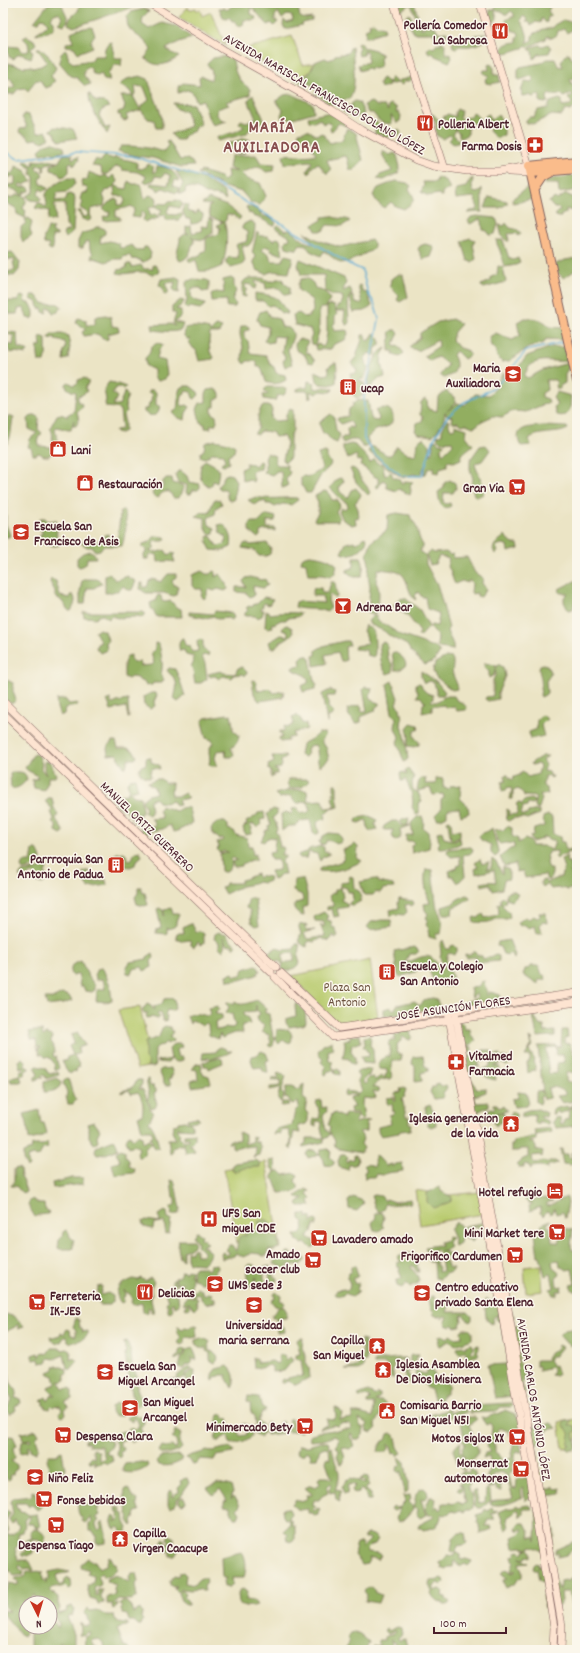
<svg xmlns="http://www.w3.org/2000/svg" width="580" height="1653" font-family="Dekko,sans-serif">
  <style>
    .green { fill: #b8ca6d; stroke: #81744c }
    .forest { fill: #92ae60; stroke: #6e6646; fill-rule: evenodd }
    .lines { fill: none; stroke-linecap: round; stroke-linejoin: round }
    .stream { stroke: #57a9d2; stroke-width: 1.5 }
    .secondary-casing { stroke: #826461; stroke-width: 8 }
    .primary-casing { stroke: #826461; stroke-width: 10 }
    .secondary { stroke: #fde4d1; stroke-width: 7 }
    .primary { stroke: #fabc8b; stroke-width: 8 }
    .labels { text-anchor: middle; stroke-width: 3; stroke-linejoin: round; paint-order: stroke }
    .poi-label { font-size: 13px; font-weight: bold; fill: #4a1f2b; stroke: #fbf7ec; text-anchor: start }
    .street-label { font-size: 13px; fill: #4a1f2b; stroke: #fbf7ec }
    .park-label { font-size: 13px; fill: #6b523f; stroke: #fbf7ec }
    .district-label { font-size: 17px; font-weight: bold; letter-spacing: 1px; fill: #884f50; stroke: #fbf7ec }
  </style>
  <rect width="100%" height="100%" fill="#fbf7ec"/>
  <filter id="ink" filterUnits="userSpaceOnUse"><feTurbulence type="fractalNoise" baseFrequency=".025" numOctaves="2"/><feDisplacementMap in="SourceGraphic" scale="8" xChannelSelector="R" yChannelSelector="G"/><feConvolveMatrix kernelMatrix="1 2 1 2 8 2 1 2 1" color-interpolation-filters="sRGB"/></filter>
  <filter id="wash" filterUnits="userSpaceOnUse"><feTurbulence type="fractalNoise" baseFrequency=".012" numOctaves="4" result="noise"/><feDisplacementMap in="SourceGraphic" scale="16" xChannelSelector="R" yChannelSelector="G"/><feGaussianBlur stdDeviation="0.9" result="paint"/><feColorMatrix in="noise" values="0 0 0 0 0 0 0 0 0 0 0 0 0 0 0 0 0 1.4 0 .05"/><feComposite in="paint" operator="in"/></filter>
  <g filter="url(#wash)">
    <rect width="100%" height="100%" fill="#ebe4c5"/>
    <!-- green -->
    <path class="green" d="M188,7L189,10L196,8V11L200,10L202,16L211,12L226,46L179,17Z
      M292,36L303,65L314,63L310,72L296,80L241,50Z
      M370,960L378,1017L338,1025L291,976Z
      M140,1007L153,1066L137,1069L118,1010Z
      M266,1162L281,1248L239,1254L224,1169Z
      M415,1190L449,1195L480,1192L483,1214L420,1225Z
      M541,1265L543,1291L526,1293L524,1267Z
      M577,1419V1447L563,1448L559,1422Z"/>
    <!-- forest -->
    <path class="forest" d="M47,3H62C63,10 67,13 68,21L64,25L59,23L62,20L61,16L58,13L54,14L51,18L54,21V28L48,32L36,34V33L44,28L48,24L45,19L41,18L39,22H34L48,4Z
      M80,3H138L139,5L74,27L68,24L70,18L78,11Z
      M245,3L251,7V14L255,16L256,19L254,20H244L243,25L237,26L235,21H232L229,17L226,18L223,17L219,8H224L227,10L233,5H243Z
      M248,3H294L298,7L300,17L305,19L312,18V21L303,23L302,25L285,29L283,25L284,20L287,23L293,21L292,16L287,15L282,19L278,12L275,16V20L278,22L274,26L271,23L268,25Z
      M401,3H416L415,6L419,20L423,26L419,28H424L425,25L435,27L439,33L447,32V35L436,37L433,33H414L408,23L406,21L407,16L410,14L414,23L417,21L411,4L399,11L398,8Z
      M498,3H548L550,7L548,12L551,16L548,17L547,22L546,23L542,18L540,23L536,22L531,25L529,22H526L527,20L524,16L520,20C525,26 529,36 527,43L532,40V36L535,33L541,31L542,29H548L554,27V25L563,20L571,22L574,19L572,16L573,13L576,11L577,31L574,32L572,30L567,33L564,29L558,31L557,35L552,38L547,36L546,39C540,41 535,45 528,47L526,45L523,48C516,49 511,53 504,53L502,50C503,43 510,43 517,42V37L519,35L518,32L511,30V27L507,24L506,20L511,17H514V14L511,11L508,14H504L502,11L495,10L497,19L493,23L488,21L489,18H490V10H495V7Z
      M144,9L149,11L143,17L142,24L149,29L162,23L176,26L192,38L179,42L166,49L179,57C166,65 157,69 145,58L151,50C146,38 132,35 128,26C127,24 127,19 127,16L131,12Z
      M373,22L377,25L384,27L385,31L372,35L370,37H365L366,33L365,29L370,27L369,24Z
      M92,27L95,35C91,39 90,42 93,47L78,53L74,47L66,46V43L73,42L71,32L78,29Z
      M486,34L487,39C483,44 466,48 460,46L456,48L453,47L452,44L454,40L459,43L460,41L475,35Z
      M27,36L34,40L36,44L31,49L33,53L31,58L20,54L16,56L14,59L9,57L7,46L18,47L21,51L26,52L29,50L28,43L23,38Z
      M441,41L445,44L446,54L449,53L452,58L449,62L435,56L433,53H429L427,50L430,46L434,48L437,44L440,45Z
      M111,42L115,58H122L121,66L116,64L108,73L110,81L104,80L101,73L98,75L93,74L90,67H87L84,71V76L91,84L85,86L77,78L71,76L59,62L61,54L66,49L69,60L73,63L92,60L94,56H104L105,48L108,43Z
      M358,42L362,43L363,47L375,50L382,55L380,59L381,64L378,68L373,69L372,67L370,70L368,68L360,71L358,65L368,62L367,53L364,51V55L359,56L357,50L359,48L357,44Z
      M548,44L551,48L549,53L539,54L534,59L532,51L529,49L530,48L539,45L543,46Z
      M352,47C353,63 358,86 349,99L341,100L331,105L315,93L317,89L307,82L305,85L298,81L299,79L309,74L315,62L325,58L329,60L333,58L335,55L348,53L350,48Z
      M37,48H40L49,56L56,68L51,76L55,81L53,82L51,86L46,88L43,86L41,81L37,80C32,83 32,87 28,91L25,88L18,89L14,94H5L6,90L15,86L11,79L3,76V70L8,68V63L23,67L32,66L33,68L41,66L47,62Z
      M568,53L570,54L571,58H573L577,62V79H570L572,84L574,85L577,83V91L575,95L577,97V105L570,111L565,110L562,116L552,115L533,124L526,123V120L529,117H534L538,110L548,108L550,102L559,99L562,100V106L570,105L572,103L568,98L573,95L571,93L564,97L561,94L551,95L549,94L547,97L548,102L545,103L540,102V96L539,94L533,97L529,95L522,96L521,91L525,81L533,82V78L531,76L520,80L518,79V69L520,67L541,63L546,59H555L558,66L563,67L561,62L565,55Z
      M228,56L233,60C235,75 238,80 250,89V95L226,102L229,105L217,109V115L221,119L227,121L213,125L208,117L203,100L197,102L192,92L187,90L178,93V87L183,83L200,85L199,78L202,76L211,80C213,73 212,70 207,64L213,58Z
      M491,64L494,68V75H499L500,82L491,84L486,83L485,80L489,76L483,73L484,70H489L488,65Z
      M140,76L148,79C152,95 164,112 162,128H156L154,120L148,119L141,110L126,115L128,119L125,121L121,119V115H118V112L124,110L125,105L121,96H133L140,109L143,105L149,100L144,87L135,86L136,94L133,96L129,90L119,85L127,79Z
      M391,77L395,81L398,82L400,79C403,81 408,77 412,77V79L410,81H405L402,85L399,83L391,84L389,82V86L381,88L379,83L381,79L383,78L386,81L389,82Z
      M89,93L95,101L104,102L109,107L102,110L99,115L105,128L110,127L107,134C100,123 88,107 89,93Z
      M292,94L313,104L314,112L290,119H282L281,115L283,110L276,101L284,95Z
      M253,95L266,124L260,123L257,126L254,124L246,134L218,141L217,137L235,132L244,127L239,123L241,120L246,122L256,119L248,100Z
      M355,101L359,102L364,113L363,115L355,117L342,111V106L345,104L351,107L352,106L351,104Z
      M371,102L377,106H384L388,111V105L390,104L397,108L396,113L399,112L401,116L400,121L397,123L391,115L392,122L390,124C380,123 379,121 373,113H368L364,105Z
      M173,103L193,104L201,124L195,127L194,131L185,135L183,140H176L171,134L190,126L186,111L177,109Z
      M457,109L461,111L460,117L462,119L471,116L473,112L482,121C480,126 474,125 471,122L468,123V134L461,138L459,136V133L452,127L455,130L453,134L459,140L458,143L453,144L449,140L452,137L450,135L443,139L436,135V123L431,115L433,114L442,123L446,121L443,117L448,114L455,117V112Z
      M326,113L337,117L349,125L346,126L339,123L332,131L330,130L331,124L326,122L323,124L320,119L314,122L309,121L308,117Z
      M24,114L29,115L38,133L46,131L50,138L43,142L36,139L30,140L27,136L19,132L20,129L26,128V124L22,118Z
      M489,114L490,120L498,115L501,119L499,125L504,130V135L496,138L489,131L490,128L484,120L485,116Z
      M375,121L385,129L388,128L392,131L399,130L401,133L399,136L391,135L384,139L382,138V132L378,136L375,135V128L372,126Z
      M55,127L73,129L77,138L59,141L54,132L50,130Z
      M347,128L356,133L363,160L354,170H350L347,158L345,156L327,160L331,170L328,173H326L318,163L311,168L309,174L307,171L312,162L309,161L285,164L283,155C297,153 302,158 316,154L313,149L311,139L298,142L299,132L308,130L316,135L322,133L330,143L342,140Z
      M245,138L250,140L243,146L245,153L238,154L226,149L229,143Z
      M169,141L180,160L187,159L192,162L194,166L181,167L153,158L136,156L118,151L121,146C136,146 149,147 164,152L168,145L166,142Z
      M52,142L64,147L65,151L55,154L51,152L41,154L39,150L46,144Z
      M382,151L390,155L394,153L397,155L400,167L398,173L384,180L377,179L380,175L392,171L383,156Z
      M67,154L72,155V159L78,157L79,160L76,163L75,165H73L72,162L69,163V172L65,176L61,177L58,172L51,170V165L58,163L63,155Z
      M256,155L261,163L275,164L274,171L266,172L259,166L241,173L247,179L260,183L266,196L260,205L251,203L242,192L224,187L198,173L202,171L220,177L224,181L228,177L227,170L238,172L229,168L231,156Z
      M105,156L114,159L115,157C122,160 130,159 137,163V168L141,169L149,164L153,167V173L156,171L157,166C167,166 176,172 179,181L175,180L173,186L178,188L179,192L176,193L163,188L158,191L156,187L150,186L151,183L168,185L171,176L165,173L162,177L155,176L154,180L146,183L144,182L146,176L137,172L122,170L121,168L117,166L107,174H102L101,167L92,166L96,159L100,162Z
      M44,159L57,162L46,164L44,167L45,170L43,172V165L36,166L37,170H40L43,175L40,178L41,184L45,185L48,189L43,191L40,189L38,194L41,198L40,201L30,200L27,196L34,192V177L31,174V167H28L24,162L27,161L32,165L34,164L33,162L34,160L40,161Z
      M16,166L26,171L32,181L24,185L20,184L19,186L20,187H28L30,189V191L25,192L23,196L26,197V202L23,208L26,211L25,214L26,216L25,218L17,214L16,208L4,202V199L16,196L17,194L23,196L16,190L8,188V185L15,184V177H5V174L7,173L11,174L15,171Z
      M176,171L189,173L206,180L213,185L223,191L226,199L224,200L222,197L214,195L212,196L210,194C204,195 203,191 197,189C194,188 190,188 186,187L185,193L180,194L179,190L183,184Z
      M89,172L101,177L106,175L109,179L113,175L118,182L110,190L105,191V193L103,195L105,200L104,206L91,209L90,214L92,219L88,221L82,219L78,211H81L82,216L87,217L88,213L80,208L83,203L80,199L82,193H87L88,190L87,188L82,186L81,181L87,180Z
      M577,175V190L559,193L558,184H544L545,180Z
      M437,177L446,181L450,189L442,192V196H440L439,194L428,196L421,192L424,185L423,182H436Z
      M67,178H73L75,179V184L67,192L57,193L55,201L66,200L67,195L70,194L75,197L73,232L66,238L63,235L64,232L70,230V228L66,225L65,204H56L55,203C54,209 57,214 55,220L51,221L48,220L49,211L35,208L38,203H41L42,205L46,207C48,202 45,199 46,194C49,187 61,181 67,178Z
      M473,178L472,187L473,192L478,193L482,188V212L468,213L470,211L477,210L478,208L474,197L456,199L455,192L457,189L466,187L470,180Z
      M128,181L133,184H141C144,190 142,194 145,199L149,195L156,197L157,200L156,206L149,208L150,215L155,214L159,217L154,220L152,219L145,222L143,220L145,214L142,211L140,218L132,217L135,209L131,206C126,209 122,208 116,210V216L120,217V220L104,221L103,217L105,216L108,217L110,212H107L103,209L108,203L116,199L118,200V205H123L125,201L124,196H115L114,186L115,185L120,188L127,189Z
      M396,181L407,183L411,186L409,189C417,200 414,202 404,209L395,206L391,202L384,208L377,202L373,195L378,188Z
      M529,186L533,199L513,203L512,199Z
      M566,194L577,199V210L572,211L566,209V213L561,215V217H557L555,215L560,210L558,208H554L549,202L555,198L557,200Z
      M489,197L507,201V204L500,208H485Z
      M209,199L227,206L241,217L239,220L233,215H227L226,220L224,222C229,232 226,257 222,266C214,270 208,272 199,271L196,260L191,262L188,260L189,258L195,256L199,257L202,252L206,250V238C211,235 215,237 219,234L220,228L217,226L218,224L223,222L210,217L208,207L212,205L202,204Z
      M178,200L182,203L183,205L179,208L170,206L167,211L169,214L175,215L181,213L183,215L179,220H166L165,214L163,216L159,215L162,210L156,207L159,203L166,204L169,201Z
      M185,204L188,205L187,211L196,214L198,211L203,214C203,221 198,224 191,224V219H186L182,210Z
      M248,206L256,209L261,213V215C267,217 274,218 276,224L274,226C267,223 261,217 254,217L251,213L249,214L246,207Z
      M331,216C338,220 345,217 350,221L342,226L327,225L323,231H316L313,225L322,220V217Z
      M477,216L496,218L498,224L495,234L490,235L487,231L483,230L482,221L480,219L470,224L468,221L471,217Z
      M29,218L32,223L30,230L32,236L23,242L21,237V227L26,223L25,219Z
      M209,218L213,220V233L206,237L204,240L196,239L191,236L194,239V244L192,245C191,252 188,259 180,261L177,258C176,251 180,245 180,238L185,234H189L186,233V227L191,226L192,233L202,231L201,226L208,227Z
      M250,221L255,224C255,231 254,241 248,246H242L245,261L242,265L231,268L226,264V260L229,257L238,258V249L236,245L239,243L242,246L241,243L246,242L247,239V232L242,229V227L244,224Z
      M506,223L510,228C515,229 519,229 521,234L518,236L517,233L508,234L509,241H507L502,237L499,225L504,226Z
      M278,225L285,231L289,230C298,233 303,245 314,243L304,232L320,241L340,247L371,240L374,243V247L372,250L349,262L340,263L324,251L321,256L310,251L306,245L300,244L296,250L295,248L293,249L286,247L285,243L286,240H289L290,237L275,228Z
      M48,227L53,228L52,232L57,234V236H52L53,249L51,250L48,248L49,245L44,244C42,235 46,235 48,227Z
      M96,227H100L105,229V234L101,236L100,243L110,241L120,244L119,247L123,248L131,245L137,250H143L144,247H147L151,253L150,258L142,263L140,260L132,259L129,255L123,257L122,259H114L106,262L91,257L93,253L90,250L89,241L85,242L83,248H78V241L82,233L91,231Z
      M257,232L261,236H267L274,241L276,238L280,239L283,255L271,251L270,248L265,246L261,250L269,254L271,261H282L286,255L293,257L289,273C280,273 274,269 266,274L257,270L253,261L256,257L252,253Z
      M470,238L475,240L473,244L476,259L472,262L468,261L462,241Z
      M496,240H503L509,258L513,260L518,258L520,263L516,265L505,267C501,260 503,260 501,254C500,249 497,246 496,240Z
      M425,244L433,246L434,249L431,257L423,259L418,249L420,246Z
      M12,252L20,262L19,270L14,276L8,275L7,272L15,270L13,262H15V260L6,259V253Z
      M577,258V269L564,278C558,274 555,271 556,264L565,260Z
      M300,259L344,278L346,282L343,291L350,288L352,292L348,300L349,324L346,325L344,319L345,311H336L337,306H340L343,300L342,296L332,295L325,291L324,275H301L298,265Z
      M127,264H131L132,267L141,265L144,269H153V265H155L159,270L158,273L152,275C141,268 129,276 117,273L118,270L126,268Z
      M498,266L503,267L506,282L484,288L481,286V285L491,281V277L497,275Z
      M399,274L403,275L408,297L400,302L397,300L399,296L390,286L391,279Z
      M176,277L180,279L179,292L175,291L173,289L175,282L165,283L169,293L166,295L164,294L163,288L159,285L161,279Z
      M231,278L234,280V286L236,291L232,300L236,304L235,307H228L226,306L227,300L212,301L211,295L216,292L224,293L223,280Z
      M249,278H263L269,281H275L276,279H283L284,283L291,288L289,292L291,294L285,295C278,285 276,288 266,289L265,283L255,281L257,286L255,289L253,288L251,285L245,284V287L248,290L245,291L246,297L242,296C243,288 239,281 249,278Z
      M307,278L313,283L315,288L325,292L330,299L326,308H321L319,310V332L315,345L311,344L310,340L312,335L310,329L295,325L293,315L299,313L304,317L309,316L313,311L312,300L298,290V284L301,279Z
      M193,279L207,280L209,282V291L202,292L201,288H192L191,296L194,300L205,303V305L200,309L190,307L187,309L185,307L187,299L186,282Z
      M360,285L363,292L367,293L372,306L365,311L353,312L350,298L352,295L355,303L360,304L362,303L358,286Z
      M255,293C261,294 273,295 278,299C282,303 282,307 288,312L287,314L281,313L273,305L268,306L263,301H257L255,300Z
      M31,295H36C38,297 40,301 43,303C50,306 57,300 62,307C59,311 58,313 53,313L51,308H47V313L43,312L42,308L39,309L38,303L31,299Z
      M21,296L24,297L25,302L31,304L34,311V317L32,319L27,318L24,308L18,309L17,314H10L3,311V304L7,301H17Z
      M180,300L184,301L182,305L176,309L181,310V316L175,322L183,324L181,330C172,333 162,331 153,330L152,325L171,324L175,326L173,323L176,314L172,312V307Z
      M330,305L334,306L337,315L335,316V323L333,325L334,331L347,330L348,334L345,340L334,344L331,349L316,350L315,346L318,344L323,347L325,344L327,333V307Z
      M266,310L270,317L279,319L282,327L289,328L293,332V337L288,350L292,364L285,367L283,362L285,357L282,352L284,337L274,336L273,342L268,343L264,340L268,334V327L260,325L257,319L260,312Z
      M106,315L111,317L112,326L118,327L119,331L108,334V339L106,340L97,334L84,336L82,332L85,330V328L76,323L78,318L86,320V325H95V318L98,316Z
      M525,318C536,318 543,319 550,327L565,328V338L563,340L546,339L544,343L528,348L509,361L502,362L497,357L495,349L491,346L489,337L496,333L512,340L520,336L517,322Z
      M452,319L461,324L454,332L452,340L459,348L467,350L470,355L464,359L456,351L453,355C457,362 457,367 453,374L444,378L440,375L448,365L438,357L430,361L424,356L439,346L438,340L418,351L409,347L420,338V333L438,322Z
      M246,325L249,327V330L244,331V337L248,341L250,353L266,355L271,365L274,367L276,373L285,375L286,380C280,384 273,385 266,382L261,367H257V361H247L245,364C240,359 243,355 243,349C243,340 238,338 241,327Z
      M216,326L222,328L219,333H210L209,341L210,352L214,357L213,359L199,361L196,350L193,348L189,342L190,339H187L184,336L185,328C191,326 202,327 209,329L210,332Z
      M392,330H396L399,333L394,344L395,347L398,346L404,353L400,357L393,355V351H389V342L391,337L389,333Z
      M10,332L17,333L18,348L27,350L28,352L26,354L15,352L10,353L8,348L3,346V341L11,345H13L14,336L8,334V333Z
      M374,333L380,339V345L375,349L376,354L374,356L369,353L365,358L368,369L364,379H361L359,381L364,383L365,389L361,397L356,398C348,391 353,382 350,373L355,374L357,370L351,363L357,356C357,347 363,344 362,335H365L366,339L368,341L371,339Z
      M51,334H65L68,336L70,347L68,359L63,360L64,350L66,348L65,342L55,340V337L49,339V336Z
      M41,336L46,338C46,344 47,358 45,362H39C38,357 37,351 38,346H41L40,338Z
      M300,339L307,341L308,343L306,344V352L309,353L315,361L313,363L308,362L305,356L306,354L305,355L296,350L295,345L297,340Z
      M157,343L162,344L163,346L159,350L157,359L165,361L167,374L165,379L158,381L154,378V370L146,366L145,358L149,354L151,347Z
      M551,347H566L567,361C556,363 541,357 531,365C528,367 526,372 524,376L528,378L543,370L568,363L569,367L565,374V383L560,386V389H557L556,385L557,384L555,380H546L547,390L542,393V397L548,399L549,402L547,403L526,412L513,411L502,417L493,416L482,421L476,426L473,427L466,424L462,425L458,422L453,423L451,421L452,417L446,415L445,412C445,421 439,430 432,436L419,434L415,431L417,423L422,421L423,417L420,415L421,402L425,399L427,400L428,409L437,411L438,398L446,391L455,398V403L447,411L457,403L465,405L475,394L489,395L498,386V381L503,373L508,375L513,374L527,356Z
      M386,348L382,355L381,364L383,367L385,377L378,379L371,387L367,386C371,372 372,354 386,348Z
      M334,363H336L337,368L336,383L330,385L320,384L317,381L315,371L324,375L328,374L329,371L328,367Z
      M84,378L89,382L85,388L87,391L82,395L78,396V403H81L83,407L77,411L79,420L76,426H73L74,420L71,430H68L57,427L55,428L56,435L60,443V445L54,446C50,440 55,434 50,428L57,415L61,414L68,417L67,415L74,411L76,392L71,391L66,387V384L68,382L74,385L78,383V380Z
      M308,381L315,383L313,387L317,389L324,387L332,388L333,390L330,392L321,391L316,394L310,391L312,397L309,398L308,391H297V389L302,387L307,388Z
      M109,382L115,383L126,387L124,389L117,387L112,393L117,397L113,405H119L125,391L128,396L125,403L127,412L123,416L125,422V431L121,433L115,432L116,430L122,429L120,410L115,408L106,407L105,403L106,400L104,389Z
      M185,386H190L198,392L199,395L195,399L193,398L191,392L185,391V394L182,396L181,404L183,406L187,405L190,407L186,413L185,420C180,419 175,417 173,412L177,410L179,391L180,388Z
      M267,387H281L287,390L284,395L277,396L275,401L264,399L263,395L268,394L264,390Z
      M215,389L220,393V398L215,400V407H212V413L216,416L217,421L215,425H210L211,429L205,428V424H202C199,420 198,413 197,409L200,403L206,402V394L208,390Z
      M150,390H153L156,392V405L160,406L158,413C154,417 148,416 144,412V409H148L149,403L151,402L152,394L148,393Z
      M557,392L571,396C570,405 572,419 556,415L554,407L557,405L553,397Z
      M359,400L368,401C370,407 369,414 372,420L378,421L379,418L375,410C386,406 394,408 393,421L389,426L376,430L367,438L369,444L367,447H363L357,440H351L343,443L341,439L343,437H348L347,429L349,427L353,428L352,424L349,421L341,424L337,420L338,418L348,416L349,409L353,406V403Z
      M262,406H270L272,410L271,419L276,421L286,420V414L290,408L293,410V430L290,438V458L286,462H284L283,459L287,443L283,436L275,437L272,432L260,431L258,435L255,434V432L258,429V415Z
      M331,414L334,417L336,430L340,435L337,443L332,441L326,434L323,433L320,426V422Z
      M9,415L14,417C10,426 13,435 7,444L3,440V433L6,432L7,418Z
      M32,415H36L39,418L38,429L42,433L38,438L39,446L51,447L52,452L49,456H44L39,453L35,455H33L31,448L28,447L30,439L37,433L29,429L28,419Z
      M447,420L449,421V426L451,429L455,428V425L467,429L466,436L473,445L461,455V459L454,462L447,461V466L440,468L439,473L433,472L434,467L428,469L426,474L424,475L426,464L420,475L413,474L403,478L388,468L368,451L372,446L387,455H391L397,446L406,453L416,455C418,448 415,440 424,438L430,445V455L432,452L434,441L437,440L438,443L444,444L441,450L443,454L453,444L452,441L441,442L438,439L437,436L442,434V430Z
      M543,426L567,427L568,429C558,435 536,431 529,439L531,445L522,446L520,445C512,426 531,427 543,426Z
      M215,440L234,444L235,447L234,452L228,455L229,463L224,466L221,465L222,462L225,461L223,454L212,453L206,458L200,457L201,452L204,450L205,443Z
      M351,444L355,445C359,451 367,455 370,463L374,459L377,463L382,464L385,476L391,472L393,477L400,479L401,484L406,481L413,482L410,485L411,491L410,495L399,489L396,491L387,488L386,482L383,480L378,488L375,486L378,483V478C370,476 368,468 360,466L362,460L359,461L356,459L357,457L356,455L348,459L343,450V446Z
      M486,445L490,450L482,461L476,463L475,465L484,487L483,494L477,497L474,495L471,484L473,479L470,469V460L480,446Z
      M325,452L327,453V458L331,463L330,466L321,475L311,493H306L303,487L301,486V477L304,476L309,477L319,471L322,468L318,454Z
      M267,453L275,456V462L278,465H287V468L290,472L286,480L288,485L283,488H282L281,471H277L272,475L263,472L266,468L264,466L266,464L265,458Z
      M205,460L216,466L219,471L217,483L213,481L212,485L208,486C206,484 202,481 201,479C199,472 200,465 205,460Z
      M259,461L262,462L261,469L255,470L251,472L254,479L253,482L249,479L244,481L242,479L241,469L246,466V463L253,464L255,466Z
      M352,468C359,470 357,474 362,480C366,486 367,485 370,493L368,495L356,482L350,469Z
      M178,471H181L187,476L189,482L200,484V488L198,490H193L191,494H187L186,492L187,485L178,483L175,475Z
      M228,474L232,475L236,481L234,499L231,501L227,498V492L225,489H220L218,487L225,475Z
      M166,478H172L173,483L184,486L179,498H173L170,492C164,491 161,493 158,498L153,496L152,493L155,489L163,486V481Z
      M340,478L344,480V481L339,487L340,492L348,498L352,490L356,488L361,494L360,497L355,503L358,509L359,517L358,518L355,517L356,524L352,525L343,520L339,511L342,508L344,509L348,506L346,502L342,500L330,488L337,479Z
      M450,480L455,483L456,488L453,493H444L443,502L446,504L450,503L451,506C440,512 439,500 438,492L444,488V483Z
      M324,491L328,492L332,500H338L340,506L336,511L339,517L338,521H315L314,519L318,513V502L315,496Z
      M3,497L6,499V524L10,535L9,537H3Z
      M256,497C270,500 283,497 297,498L298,500L291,505L283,504L275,507L270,504H266V502L261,501L255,505L248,500Z
      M215,499L220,500L222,504L216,508L215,514L208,518L209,525L215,528L214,533L209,534L205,527V518L196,516L201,512L209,513L213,502Z
      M123,510C129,518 125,537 122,546H103L100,550L95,551L92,547H87L81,543L84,540L91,542L105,541L104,535L108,534L109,537V544L114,543L118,538C118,529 120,521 120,512Z
      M397,513L410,515C411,520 413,520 415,524C419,531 417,536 423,545L420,551L426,557V564L438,587L449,628L447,630C448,637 455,643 453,650L439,648L437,645L438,637L430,627L431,625L437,626L439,616L438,613L427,609L425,597H422L418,592L414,596L416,599L415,600C407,592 408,577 400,573C394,570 385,570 378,569L376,582C381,590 379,604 375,613L371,614L368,612L370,587L368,576L369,564L367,555L371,542L387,530L388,515Z
      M268,515L276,517L275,521H267V528H275V531L265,530L260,532V536L258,538L249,531V525L252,522H259L265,516Z
      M40,518H45L48,521L56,520C59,529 54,536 59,545C56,547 44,545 41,543L40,534L43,533L39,529Z
      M223,524C230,531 233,537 231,547L222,551L211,550L207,542L208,536H211L217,546L223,545L225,543L226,537L220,533L218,525Z
      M505,535C508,540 511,545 518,544L519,549L508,552L507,545L502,544L496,546L498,552L495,554L493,549C495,542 501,540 505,535Z
      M157,536L165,537L166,538L164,541H154L153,545L155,548L149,551L157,552L165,550L169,556L172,553L175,554L173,556L175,562L168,561L158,562L157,555L152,554L148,557V559H144V555L147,550L142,547L143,544L150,542L154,537Z
      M365,537L367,539C365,549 352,558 341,553L346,543L354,541L355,543L359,542Z
      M246,543L251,545L267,543L271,549L270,554L266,556H259L254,550L242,548L243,545Z
      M89,551C93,551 95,554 96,558H87C87,564 85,566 79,567L77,565V558L83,553Z
      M431,551L434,553L446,552L450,555L453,554V558L467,557L475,573L483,578L482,583L486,589L481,597L477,596V593L472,594L471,592L472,584L471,581H468L467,583L462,581L455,584C451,578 453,572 447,566L449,559L439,556L435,564L430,565L426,555Z
      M310,555C321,556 329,558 337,565L335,574L330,577L322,575H308L306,563L301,562L302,558L305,556Z
      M354,557H361C364,563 364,571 361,577H354L347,572V570L354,567Z
      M202,571L206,574H211L214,571L216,572L215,577L220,574L227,584L228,589L225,591L218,589L214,591L209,589L207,591V596L204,599L201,595L202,593V589H196L192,586V575Z
      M109,573L115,580L128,576L129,578L136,581L132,590H128L123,586L119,591C114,590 111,594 105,593V576Z
      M168,574H176V577L172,581L175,586H178L176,595L173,596L164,593H146L140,589L141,583H143V587H147L149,581L153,579L161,582Z
      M251,577L261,580L265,579L268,585L263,588L253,586L254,595L250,597L246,593L236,592V587H246L243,581L246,578Z
      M51,579L56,581L60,596L70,598V595H73C77,600 74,606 71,611H69C64,606 63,599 55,597V591L50,582Z
      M85,579H98L102,583L94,588H87L85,604H80V591L82,581Z
      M577,580V601H575L573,609L568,610L564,602V597L568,593H560L559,589C566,585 571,583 577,580Z
      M331,582H335L337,597L334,598L330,594L328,600L331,608L327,612C318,607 305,611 295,607L296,602L298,601L324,603L322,596H313L312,594L314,588H321L322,593H327L329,589Z
      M159,595L161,596L162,601L165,602L171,601L176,607L181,609L182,617H157L151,608L150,603L157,600V596Z
      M264,597L273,599L269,605L264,603L261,610H264L262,616L257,618L255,616H245V613L248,610L246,608L249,606L252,607L254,604H257Z
      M405,598L420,610L429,627L421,636H418L420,632L408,616L393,606L399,599Z
      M215,611L232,613L234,618L231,620L228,618L217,619L214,616L206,618L189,615V612L213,614Z
      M266,611H269L270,614C273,613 294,612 296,613L299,612L301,614L297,617L287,618L286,620H281L274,624L272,623L273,627L268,628L265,627Z
      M83,612C103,612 123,612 143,612L146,614L142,617L136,616L135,617L118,618L111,616L109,619L103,615L98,616L97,618L84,617Z
      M373,616H376L377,620L403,636L423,643L429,647L434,646L440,652L434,661L425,665L411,652L407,645L391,637L384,631L371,625L368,621Z
      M287,625L292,628L293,633C287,640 279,641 275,648H271L269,642L281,635L287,636L288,634V632L282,630L284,626Z
      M365,625C368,627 372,628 373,631C375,633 376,654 374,657L367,655L366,650L354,649L355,646L368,644L366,636L363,631Z
      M99,629L105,631L108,640L106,643L107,650L100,653C97,649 95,649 97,644L101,642L95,632Z
      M182,638H183L185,645L190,646L192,652L198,651L197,641L201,639L203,641V649L209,653L208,656L203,655L202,657L205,663L207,679L201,683H195C193,677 195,673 191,666L194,662L192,660L194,657L186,655L184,650L180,651C178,647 179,640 182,638Z
      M344,641H348L350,645L345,647L346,660L345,661H341L338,652L325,655L327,662L326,664L314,666L313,656L316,655V650L323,646Z
      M383,642L387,644L388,658L392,664L393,672L387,674C379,665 381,655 379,644Z
      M155,643L159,644C161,653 164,665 161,674L164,680L162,683H153L152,685L146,686L144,682L139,680L138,678L131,677L128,679L124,677V663L127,656L131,655V661L134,663L140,662L141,666L152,665L154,663L151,653L155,650Z
      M394,652C400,655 405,658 406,665L400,670H395L392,653Z
      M304,655L308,656L310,659L314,680L317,685L315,689L303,692L301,686L308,683V680L305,675L293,670L292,667L301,665L300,659Z
      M446,657L452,658C455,664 451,669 453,675C455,680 457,683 458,689L452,690L436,677L433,671L435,663Z
      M485,663L495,665L496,668L498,664L503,667L505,676L498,693V699L488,701L485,699L486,697L493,696V680L496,674L495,669L494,675L489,678V672L484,667Z
      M543,664L547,665L551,674L546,681L547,693L545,695L541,697L540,695C541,690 542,684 541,678C540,673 538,671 540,665Z
      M242,667L247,672L245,676L243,674L233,675L232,678L223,676L219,679L215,676L210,677L208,674L221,671L224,673L235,674L238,668Z
      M169,668L175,669C179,677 182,686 185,696L178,702L174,699C175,692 179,685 174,678C172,675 169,674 167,670Z
      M421,671L436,681L445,692L443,695H437L434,682L430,681L424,683L421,677Z
      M3,678L13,683V691L16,700L13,703H9L3,699Z
      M254,680L256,681L257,690L262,691L269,688L274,693L284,691L283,697C275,699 268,700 259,701L254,694L252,681Z
      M392,681L398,698L396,704L400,708L402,718L401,726L405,735L408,759L404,762L397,742L399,737L395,728L396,718L392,713L387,684Z
      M420,683C423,686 421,688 424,690C426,693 429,694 433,695V699L431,701L436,702L446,696H454L457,701C461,701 464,704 467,708L466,710L457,711L454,706L446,708L444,705L437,706L436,705L432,706V711L422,713L423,704L426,702H424L421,697H417L418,692L416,688V684Z
      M365,687L372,688L370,697L373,701L379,703V705L376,707L375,711L361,717V722L355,724L352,719L349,716L347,709L359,705L362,707L361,711H367L363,689Z
      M330,690L335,692L334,696H327V698L329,702L328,707L333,712V715L328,717V723H327L322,694Z
      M151,693H156L157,695L154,702L155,706L150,709L144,705L143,697Z
      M65,699L69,704L77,703V706L65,708L64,714L60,716L57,708L56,700Z
      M111,699V703L113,704L117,702L128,700L129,718H128L126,707L111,710L107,700Z
      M227,714L231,715L233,725V730L239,735C239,740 236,745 231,748L234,754L232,757H226L225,750L217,751L215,758L217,764L216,766H211L209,764C212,755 205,753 213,743L212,740L206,738L202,722L205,718Z
      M297,715L301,719L302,723L306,724L307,729L293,733L294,737L288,738V741L280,742L279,738H282V735L280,734V731H284V726L289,727L294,724L292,717Z
      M543,715L547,719L541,725L544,736L530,739L529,732L537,729C536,723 536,717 543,715Z
      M411,723L418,725L419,729L414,732C413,738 416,738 419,742V745L414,747L407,746L409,737L407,728Z
      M318,733H325V736L322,739V743L327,748V751L329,759L322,765H319C316,758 319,751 315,745L309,746L307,750L308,753L305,757H302L300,754L302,744L313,738Z
      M112,741H116L118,748H128L134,751L137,757L135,759H128L126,767H124L118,758L117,754L108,755L107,748Z
      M35,754L39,756L42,764L41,769L46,775L44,770V762L46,761L50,762L56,775L55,777H48V782L44,790L34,788L32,780L38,778C35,772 29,773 25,768L32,756Z
      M272,756H285L286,758L281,761L282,764L281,768L274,769L278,771L277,774H273L274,776L271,778V771L269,770L268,765L274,762Z
      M542,756H548L543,760L546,765L544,771L548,772L550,776H553L552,778L548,776H545V780L543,783V786L547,789L548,794L543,795L540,794L542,799L539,808L537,809L534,804L536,797L524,796L523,793L518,789L513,791V799H510L512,789L508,787L505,791H502V782L506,781L505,775H508L509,778L513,780L514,777L520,775L521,773L523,772L528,777L538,774L540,766L537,764L532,765L531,763Z
      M149,757L151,758V762L159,765L160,769L153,768L150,772L151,777C147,778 141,775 139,771L140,767L146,764V758Z
      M408,769L414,777L412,783L413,790L418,792L422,802L419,804V813L416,815L412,807C415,799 409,786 405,779L403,781H401L400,773L404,772L406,775L407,774L405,770Z
      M13,772C21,772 25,771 27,779C24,784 17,790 11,788L10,774Z
      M135,778L138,789L129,791L134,796L141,797C140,802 143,808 142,813L139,814L140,820L138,823H135L126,810L118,806L114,799L120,795L127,794L129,789L127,782L130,779Z
      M421,778H426L425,784H436V779L437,778L443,779V784L444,788L448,789L451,786L461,785L460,798L468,806L469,813L461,816L459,808L449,809L447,811V816L441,819H437L435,815L441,809V800L444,798L443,794L433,795L430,788L418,791L417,789L419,780Z
      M156,779H161L165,783H172L171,796H179L185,793L188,798L178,800L180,805L176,806L173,801L165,803L158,802L155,798L150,800L151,813L149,815L144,812L146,808L142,802L143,799L148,795L156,793L154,787L149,784L148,782Z
      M291,779H308L309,782L302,787L289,789L287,783L288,780Z
      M334,784H337V796L339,807L330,809L324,814L326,816L325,819L320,820L317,823L319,833L315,835L313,833L310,820L301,821L295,826H288L282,831L281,814L286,812L291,814L293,812L292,809L298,808L300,813H307L310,810L309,804L305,801L300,803H295L291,796L280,798L275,794C282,792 301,787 307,791L308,801L323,800L325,808L335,807L332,798L335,794L332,793L334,791Z
      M48,798H52L54,808L58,814L56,819L64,832L61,834L56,831V824L52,822L54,819L51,812L52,810L49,805L46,803V800Z
      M530,799L533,800L534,802L532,804L528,803L527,806L523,807L521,815H527L528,812L539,810V814L527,819L524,818H513L510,821L507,820L506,813L507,809L510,811L508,815L517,814L518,807L516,805L518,802L520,803L521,805L524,801Z
      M161,806L176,811L181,808L187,807L189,809L192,822L190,825L175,832L173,831L170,825L163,829L147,832L146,834H143L140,827L143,825L148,827L154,826L155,823L151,819L162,818L159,810Z
      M273,809L277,810V814L273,818L276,823L277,830L275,831C279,835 278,840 280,845L279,847H283L284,849L281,855H285V858L282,860L285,874H281L278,878L273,880L270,871L279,870C280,865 279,863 277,860H271L269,853L274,852C273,847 276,842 275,837L273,838L271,837L266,839L264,842L261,841L266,830H269L268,827L269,825H271L267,814Z
      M264,812L265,819L260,820L262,824L257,828L254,824L249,825L252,827L251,834L245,835L243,828L244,826L247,825L246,822L256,816L258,813Z
      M548,815L552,817L553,834L560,837L561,842H564L566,850L571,849L574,851V852L566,853V855H561L557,859L555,856L557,855V851L548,852L547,855L548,859L547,863L549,869H552V874L550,880H547L545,875L525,878L523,871L516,872V864L504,866L500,857L510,849L514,848V844L507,843L500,844L497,841L495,830L501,829L502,831L507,826L512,828V836L518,839V843L525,839L530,841L532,846H543L552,850L554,844V840H548V838L543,837L542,839L532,842L530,836L533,835L534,829L544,826L543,817Z
      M369,816L376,819L377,821L375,824L377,830L373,831L368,830L367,821L365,820L359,823L356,822L357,818Z
      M422,816L424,822L423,828L428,832L430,842L429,848L412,853L411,846L414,843L412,841H406V835H413L411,823L417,817Z
      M409,818L408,824L405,826L410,825V826L400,829L401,836L398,840L395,841L392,836L393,830H385L383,829L384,826L392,821H398L400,825L404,826L400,822L403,819Z
      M449,820L451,821L452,831L460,829V837L453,840L455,841L460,838L461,843C455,847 446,848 439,848L437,845L439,843L437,832L442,831L444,838L452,840C448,833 450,827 447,821Z
      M218,822H225L228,825V829L234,831L236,835L247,838L248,846H252L253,855L256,854V860H252L242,864V866L234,867L232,862L237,860L233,858L231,859L232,865L227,872H223L221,871L220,854L228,852L224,851L220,853L217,849L219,847L217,842L224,840L223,838L218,839L216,836H214L211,828Z
      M492,828L499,854L495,857L491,853V845L481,840L479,836C483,831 488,832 492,828Z
      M329,833L339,834L342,839V842L336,844L334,842L327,840L325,844L320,845L319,841H321L323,836Z
      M355,844L358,847L357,858L362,861C349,868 334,873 319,871V869C327,864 336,865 343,860L344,857L342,849H346Z
      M321,846L324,847V851L329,853V855L323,857L320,861L317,854L309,852L307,858H300L298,856L299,854L307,852L309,849Z
      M471,847L473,849C472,855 468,854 463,855L465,876L458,883L453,876H450L449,871L457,868L458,865H460V856L451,857L447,853L448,849Z
      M35,849H37C38,852 41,857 41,859C40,866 28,869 23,870L21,867L23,862H31L33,850Z
      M140,851L142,856L136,861L135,865L130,867L125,866L121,857L114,859L111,857L117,853L124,852L129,860L132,859L135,852Z
      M567,856L566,862H570L571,873L577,876V889L574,888L567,890L563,888L559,889L558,888L551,889L547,884L543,887L540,883L541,881L545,880L547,883L553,880L561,877L564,869L561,859Z
      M480,859L482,864L489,862L487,869L491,868L492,859L497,863L502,874L503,867L509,870V879L504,880L502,889L493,891L490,884L482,886L481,883C487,882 490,881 496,882L494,870L476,874L475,869L478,867L475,863Z
      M45,866L47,868L45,873L47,875L44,877L45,882L42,884L36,882L35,875L31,874L22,879L19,876L22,872L38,869Z
      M426,869L432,870L437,909C442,915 443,926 441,934H436V939L429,937L428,930H430L426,925L428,919L426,918L428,914L425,910L424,904L430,903C426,893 423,880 426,869Z
      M85,871H89L91,878L89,880L92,882L106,880L107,885L88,888L84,881L83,872Z
      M257,874L258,878L262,875L263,876L270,877L269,881L264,883L257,882L254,884L242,886L225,894L221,887L225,886L226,883H241V880C248,879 250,876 257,874Z
      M350,876L353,877L354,888L360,892L361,901L354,905H350L349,903L353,900L352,892H347V888L340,886V883L348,882Z
      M300,879H303L307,894V906L303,908L304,916C300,916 294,912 294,907L296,903L303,901L302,895L293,891L294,880Z
      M375,879L378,880V882L393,885L394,888L383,889L380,893L376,892L373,895H364L360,882Z
      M138,887H141L143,893H145L148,905L144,906L137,904L135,897L138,893Z
      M341,887L343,897L341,900L348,904L347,907L337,909L339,916L334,917L332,909L327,910V907L333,906V903L329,896L333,893H335V890Z
      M510,891H515L518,895L512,901L506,899L505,903L502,905L509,912L510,917L506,919H496C491,923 481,923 474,922L473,918L474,917L478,918L483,914L485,918L497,915L499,913L498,903L501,904L500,899L503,897L506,899V894Z
      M467,895L470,897L469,899C464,901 459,906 453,907L452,914H443L442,907L452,904L458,899Z
      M249,898H253L255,899L259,925L256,926L251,922L250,910L246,908Z
      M399,899L413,901L414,904L411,906L410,904L405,905L407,912L404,915L395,914L391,916L390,910L399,908L398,903Z
      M159,908L163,910L164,916V910L171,908L173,913H178L179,915L176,922V925L174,927L168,929L167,927V933L165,934L156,933V930L161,928L157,909Z
      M324,912L328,916L327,920L331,921L332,927L335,928L338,936L335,938L334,935L328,941L327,939L324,940L321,938L314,942L310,941L307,943V947L304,946L298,941L301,934L299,928V925L307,924V926H304L307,931L315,930L304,933L306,938L309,939L325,936L320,924L324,927V922L315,921L314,918L315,916Z
      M539,913H546L547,923L542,922L540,925L542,932L540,933H537L535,926L528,928L525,925L520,926L518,924L519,922L525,917L529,919L533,916L538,918L540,916Z
      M381,920H391L392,927L370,930L367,927L371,922Z
      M188,924H192L196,932L200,931L204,934V943L201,945L198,942L196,945L193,947L191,945L190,940L183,941L176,938V935L179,933H184L183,927Z
      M219,932L222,934L225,933L236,946L234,948L232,945L226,944L223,937L225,943L223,951L219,947V942L214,939L215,934Z
      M443,940L446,949H450L451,946L454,945L457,948V952L454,955L450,953L447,955L446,967L443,966L440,957L441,954L440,944Z
      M509,940L515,955L514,959L510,953L508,955L503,954L500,947L497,946L498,942Z
      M296,944H299L300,951L298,956L300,962C297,968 290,971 283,971L282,966L284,963L294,961V953L283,954V963L282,964L279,961L275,962L257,945L260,946L267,954L277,947L282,950L294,949Z
      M415,947L419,951L416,954H409L405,963C420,959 429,948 439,967L450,970L452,976L453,985C438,991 430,978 428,965L422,966L415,972L400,977L397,974L394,951Z
      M474,951L478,955L482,956L483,959L496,955L499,956V961L479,963L476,962V957L467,958L465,956V954L469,955Z
      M153,953L154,958L151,961L152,967L144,971L142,967L133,969L131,974L127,973L126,968L130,962L147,959V957Z
      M81,961C86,971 87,976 95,985V990L92,992L85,991L83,986H80L79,984L80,982L78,974L73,976L70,973L72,965Z
      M256,965L260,970L257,975L240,980L228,981L227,975L233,973L235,976L241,975L244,969Z
      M531,966H539L542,975H544L546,978L545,980H540L538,981V985L523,975L525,969L530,968Z
      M101,968L103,969L110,985L112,1000L107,1002L96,1001L97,992L99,989H105L103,979L96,980L95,973L97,969Z
      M485,981L484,984L488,992L486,994L488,995L490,992L500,995L501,998L500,1001L466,1006L465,1002L477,998L476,994L472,998L470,988L478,987L481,982Z
      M62,994L69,996L72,1001L63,1004L47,1006L45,998H54Z
      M171,998L174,1000L175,1009L171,1011L167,1010L165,1015L167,1016L166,1021H163L161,1012L157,1014L160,1017L158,1019L151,1017L147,1018L146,1015L148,1013H144L142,1011L147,1004L151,1006L154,1010V1006L162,1004L164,999Z
      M433,998L436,999L439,1005L438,1010L426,1012L416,1009L414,1013L384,1016V1009L390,1007L394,1010L397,1005L415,1001L419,1006L426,999Z
      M257,1000L267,1009L265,1010V1013L269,1014L273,1037H275L273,1046L270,1047L268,1045L271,1043L269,1035L262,1032L264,1025L259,1023L257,1018L260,1013L256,1010V1005V1011L244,1012L243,1015L248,1018L250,1024L242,1025L243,1033H235L222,1038L220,1034L218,1039L209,1035L208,1024L206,1023L203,1026L192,1020L190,1024L187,1016C195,1012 200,1014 207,1016L210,1014L208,1008L218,1006L219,1010L215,1012L216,1014L222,1015V1019L215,1023L216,1030L223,1029L225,1027L232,1028L235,1026L232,1014L226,1013L229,1007L226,1004L229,1002L233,1005L235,1002C241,1007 250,1002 257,1000Z
      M297,1003L305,1011L306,1023L303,1025L289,1027L286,1023V1019L296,1016L295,1005Z
      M533,1015H534L539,1025L544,1026L545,1032L555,1031V1036L537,1037Z
      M459,1022L463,1024L465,1029H470L471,1035L476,1040L472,1044L468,1045L467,1048L471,1046L472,1049L471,1052L466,1054L468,1057L472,1056L473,1060L479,1059V1056H483V1050H490L494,1056L499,1054L500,1058L504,1057L512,1060L507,1066L502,1063L494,1067L499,1066L500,1070L495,1073L496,1080C490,1079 483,1077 482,1070L489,1067L492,1061L489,1055L483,1056L484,1057L483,1061H478L480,1067L471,1066V1073L468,1077Z
      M414,1025V1030L410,1032L412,1037L410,1040L402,1037L401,1041L398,1043L396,1052L402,1056L401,1061H393L391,1073L392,1076L391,1079C383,1079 378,1080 373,1087L380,1090L378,1092L373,1091L376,1097L372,1099L363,1098L362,1104L364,1118L360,1119L357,1113H351L350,1108L355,1107L349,1100L350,1097L357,1096L350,1094L345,1097L344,1093L346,1091L360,1093L362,1090L357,1080L359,1077L356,1073L359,1071L371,1069L369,1076H367L362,1081L364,1084L367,1083L366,1080L368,1078L373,1077L375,1080L381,1076L385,1078V1075L387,1074V1070L379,1069L378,1063L387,1055L390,1057V1046L388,1045L390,1041L395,1040V1033L398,1035L400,1033L398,1031Z
      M165,1026L170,1027L173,1032L169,1037L172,1038L173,1041L167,1044L166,1042L163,1045L158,1046L155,1049V1057L154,1060L156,1065L153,1067H148V1062L145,1059V1042L159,1037L162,1028Z
      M281,1029L282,1030L288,1029C292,1033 293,1037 291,1042L287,1043L283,1040L279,1044L277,1042L276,1038L277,1030Z
      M562,1030H567L568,1037L565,1038V1043L570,1044L573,1054L577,1053V1081L574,1072L566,1073V1081L576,1083V1101L562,1103L557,1096L565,1095V1092C559,1088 554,1086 548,1088L550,1098L544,1099L543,1096L540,1097L541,1101L540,1104L536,1102V1092L542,1091L543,1094L538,1046L556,1045L557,1047L561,1046ZM546,1048L557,1047L556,1055H563L565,1062L557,1063V1073L549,1074Z
      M32,1031H42L43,1036L47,1034L52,1036L51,1042L53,1044L54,1053L53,1056L56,1057L59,1068L57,1070H55L54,1063L50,1058L45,1057L42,1054H39V1050L37,1049L41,1047H37L36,1040L31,1039L29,1032Z
      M78,1033L79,1037L85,1045L78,1048L79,1054L74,1055L80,1067L77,1068L76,1072L74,1071L70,1074L66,1070L62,1060L66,1061L67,1057L73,1055L69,1046L74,1043L71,1035Z
      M360,1035L361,1042L352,1045L351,1051L355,1058V1064H352L349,1059L343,1058L345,1045L344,1040L350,1039V1036Z
      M370,1036L371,1040L370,1045L373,1049L374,1064L363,1063L361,1056L368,1057L369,1054L363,1046L365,1045L364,1037Z
      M529,1038L533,1040L531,1041L533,1046L529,1050L535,1060L534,1063H535V1071L533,1070L528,1074L527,1063L530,1061V1056H525L529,1050V1047H531Z
      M332,1041L333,1049L328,1051L329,1061H332L333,1069H338L340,1072V1075L335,1074L334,1071H328L326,1075L323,1073L326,1067L321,1062L323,1059L319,1054L318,1051L323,1045Z
      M174,1044H181L182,1047L176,1050L178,1057H183V1060L176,1062L171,1059L168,1063L157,1062V1060L160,1061L171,1059L169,1049Z
      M221,1047L226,1049L227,1051H232C226,1056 219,1055 211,1060L219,1058L222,1059L223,1063L208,1069L207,1066H204L203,1062L211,1060L209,1058L202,1059L203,1053L216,1052L218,1048Z
      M261,1051L266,1053L269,1060L266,1061L268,1073L263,1071L261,1067L254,1068L251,1060L252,1056L257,1055Z
      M423,1056L425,1066L428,1068V1071L421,1073L422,1081L415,1082V1066L412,1064L413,1057Z
      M22,1058L25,1061V1066L29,1068V1069L25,1071L24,1075H20L22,1081L20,1082H11L10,1079L12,1077L19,1075L21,1070H23L24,1067L20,1068L18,1061Z
      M201,1063L202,1067L201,1070L203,1074L209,1076L211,1083L208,1084L207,1083L205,1085L192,1087L191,1081L198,1079L197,1070L192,1069L196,1064Z
      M37,1066L45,1068L49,1074L58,1072L59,1075L46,1079V1077L43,1075L41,1076L43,1078H38L37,1080H35V1077L38,1075L35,1068Z
      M171,1068L173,1075H171V1078L169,1079L171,1085H165L159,1071L162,1069Z
      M278,1073L286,1076L281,1092L284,1095L282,1102H289V1105L281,1106L282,1103L278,1097L280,1088L270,1090V1087L280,1086V1080L272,1081V1079L279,1078L277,1074Z
      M57,1078L60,1080L61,1084C58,1091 51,1092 44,1092V1082Z
      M65,1079H68C71,1085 71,1093 76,1100L73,1104H68L66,1097L67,1092L63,1083Z
      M149,1079L150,1086H154L153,1088L156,1089V1092L154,1093L157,1104L155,1107L150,1108L153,1114L149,1122C155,1129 157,1138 159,1147L155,1149L150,1137L153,1136L151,1130H142L138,1116L142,1115C144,1107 143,1099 138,1092L131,1094L129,1090L121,1093V1091L132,1088L137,1080H142V1084L139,1089H142C147,1095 146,1100 150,1107V1104L147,1101L149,1095L146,1080Z
      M469,1080L473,1081L476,1089L486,1088V1092L475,1096L474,1098L477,1103L489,1102V1106L476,1113Z
      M439,1083L441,1086H446L447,1088L443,1093L444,1096L442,1098L434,1099L430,1092L432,1087H436V1084Z
      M304,1084L303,1098L307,1101L305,1110L308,1114V1121L306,1124L298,1126L300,1133L293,1132L294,1139L292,1140L291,1150L289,1147L291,1142L289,1130L280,1131V1135L278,1133L273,1135C275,1126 285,1128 292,1125L295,1111L299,1107L298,1102L292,1104L287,1097L285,1098V1091L286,1087H294V1090L301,1089V1086Z
      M405,1088L406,1090L404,1095L405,1097L402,1098L406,1117H409V1123L411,1124L410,1130L400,1131L399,1133L381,1136L378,1131V1127L391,1124L389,1115H393L395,1112L393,1111V1112L392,1104L389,1105L387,1103V1098L394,1097V1101H396L395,1093L401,1092L400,1089Z
      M518,1092L526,1093L529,1102L527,1106L514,1107L512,1099L518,1098Z
      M321,1100L322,1108L326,1107L327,1111L323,1116L326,1130L330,1134L327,1138H324V1142L303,1147L302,1146L306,1143V1138H324L321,1129L322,1122L316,1121V1126H313V1119L320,1118L318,1106L316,1104L317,1101Z
      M493,1104H497L499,1108L503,1106L507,1111L496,1113L503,1112L505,1117L510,1116L512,1111L517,1114V1116L499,1123L496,1126L493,1122L499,1119H495L488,1113L489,1109H493L495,1107Z
      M430,1105C434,1112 436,1118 436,1125L431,1127L428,1125L425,1107Z
      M571,1105H577V1108H575L577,1126L556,1128L552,1122L555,1118L560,1117L561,1125L564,1124V1120L568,1119L569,1110L574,1108H569L567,1111L559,1114L558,1111L555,1114H552L553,1109L567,1106L569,1108Z
      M538,1109L547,1113L546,1117L541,1116V1118L549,1122L547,1125L539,1121V1124H536L534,1120L535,1114L522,1117V1112L528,1110Z
      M39,1110L41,1123H44L47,1133L39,1138L29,1140L27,1123L24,1114Z
      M335,1113L344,1118V1115L349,1113L353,1116L355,1114L357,1115L355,1123L362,1121L370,1120L366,1123V1131L359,1132L361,1134L363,1139L361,1144L364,1148L361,1153L339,1149L334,1145L335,1141L329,1131L330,1127L328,1125L332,1114Z
      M197,1117L200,1120L190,1122L192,1125V1129L177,1128L180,1134L178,1137L181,1138L184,1145V1141L189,1140V1138H184V1134L195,1133V1139L189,1145H192L195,1151L186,1153L184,1145H179L173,1148L172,1154L170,1153L168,1139H176L172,1132L173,1125L178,1124V1122L185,1121L189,1123L187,1119Z
      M94,1122L100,1130L97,1136L98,1140L97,1143L94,1144L89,1137V1129L87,1124Z
      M551,1128L552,1132L536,1135V1140L530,1141V1143L533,1142L536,1147V1150L543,1152L542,1157L539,1155L532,1156L533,1162L535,1164L543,1161L547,1163L549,1161H555L558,1163L547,1166L548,1168L547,1169L541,1166L532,1167L531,1170L528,1164L523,1165L525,1167H518L516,1165L523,1159L528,1157V1149H520L519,1151H511V1145H513L514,1141L536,1136L534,1130Z
      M239,1132L245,1135V1144L252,1142V1136L255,1137L254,1141L258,1142L261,1148L259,1155L253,1157L256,1152L255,1146L244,1147L241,1146L234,1149L232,1148V1143H228L230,1140H239Z
      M139,1134L142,1137L143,1143L149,1140L152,1144L145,1147V1154L141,1158L138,1157L137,1153L139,1148L134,1145L129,1147L126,1140L128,1136L130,1135L133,1139Z
      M114,1140L116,1142L118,1149L106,1154L97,1155L95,1152L96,1147Z
      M47,1142L48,1148L43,1149L39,1156L36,1157L34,1155L27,1157L29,1166L27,1168L23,1160V1153L31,1150L32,1145H44Z
      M121,1149L125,1151V1156L129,1160V1166L135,1169L134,1173L115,1175L112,1164L120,1161L116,1152Z
      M328,1149L331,1152L330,1157L334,1161V1164L331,1166L325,1165L323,1158L319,1155L308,1158L306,1154L308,1151L314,1150L319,1155L321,1150Z
      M560,1149H562L563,1154H568L569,1159H572L571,1153L577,1150V1164L574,1162L571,1165L563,1164Z
      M341,1154H345L348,1157L346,1161L347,1163L349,1160L354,1159V1155H356L358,1160L355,1165H349L348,1170L339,1167L338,1161Z
      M376,1156L378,1157L387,1167V1165L392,1164V1167L396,1164L402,1163L403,1171L387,1173L383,1175L376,1174V1177H368L365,1179L364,1172L366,1171V1168L364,1166L366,1164L371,1165L372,1167L375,1166L374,1160Z
      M256,1160L260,1163V1167L244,1168L236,1172L232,1170V1165L235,1163Z
      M275,1160L276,1172L279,1170L284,1175L295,1173L298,1175L295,1181L298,1185V1190C294,1193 287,1192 280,1193C276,1189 275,1181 272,1176L275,1172L272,1169L269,1161Z
      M18,1168L20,1169L21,1177L24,1182C23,1186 26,1188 26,1192L23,1194L16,1186H11L14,1181V1169Z
      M72,1178H83V1184L53,1188L52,1183Z
      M171,1180L174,1181L175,1183L180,1209L178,1214L171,1215L172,1210L170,1208L175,1205V1198L173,1197Z
      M439,1187L442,1192L452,1197V1200L448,1204L433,1208L427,1202V1193Z
      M306,1189L310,1191L307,1193L311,1199L309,1201L311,1206H299L297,1204L304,1198H298L296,1196Z
      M529,1194L530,1200L545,1198L553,1201L547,1203V1206C552,1206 560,1199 567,1197L568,1203L565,1218L563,1212L556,1214L554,1208L551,1214L547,1211L543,1216L540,1213V1207L530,1211L529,1206L533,1203H528L525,1200Z
      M375,1195L381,1196L385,1201L386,1199L395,1202L410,1199L411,1203L388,1205L385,1203L384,1209L379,1212L376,1210L371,1196Z
      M353,1197L363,1201L364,1204L357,1211L349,1209L348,1201Z
      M32,1199L39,1204H44L45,1209L49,1212L48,1214L38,1215L35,1217L28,1205L29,1202Z
      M164,1211L167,1212L168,1218L171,1219L169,1233L166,1234L164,1222L154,1223L153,1229L144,1227L142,1222L146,1220L160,1222L158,1215Z
      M382,1212L384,1217L382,1225L384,1227L379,1231L374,1230L372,1223L376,1217L375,1214Z
      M300,1214H307V1218L310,1216L311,1218V1222L315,1220L317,1221V1225H314L312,1232L307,1237L313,1240L316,1244L314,1247L311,1248L306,1243L302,1244L297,1241L295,1235L300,1234L304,1227L303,1225L304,1222L300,1219Z
      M265,1219L270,1222L272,1236L278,1239L279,1247L275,1250H268L267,1256H263L260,1254L252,1253L243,1257L236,1253L234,1256L222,1259L221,1253L224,1252L226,1255H228L229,1252L226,1250L229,1245H232L236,1251L239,1237L243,1235L246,1236L245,1233L250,1229H253L258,1232L262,1230L258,1222Z
      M550,1220L547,1226L550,1227L552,1241L559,1243L560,1227L573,1230L571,1245L572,1250H577V1291H573L570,1285L575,1284L572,1269L566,1270L560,1266L559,1260L552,1261L553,1267L558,1271L560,1275L556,1278L557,1286L562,1287L561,1291H557V1295H553L550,1289L554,1288L551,1274L545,1276L540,1256H538L535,1234H540L542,1224Z
      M456,1222L460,1225L462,1229L464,1226L482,1223L484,1229L478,1228L477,1226L469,1227L466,1230L468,1238L472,1237L475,1239L471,1242L468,1238L466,1240L464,1238L465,1235L462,1230L460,1243L455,1246L453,1244L454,1239L450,1230Z
      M66,1230L69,1233L70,1237L74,1240L73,1242V1248L72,1249H60L58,1248L59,1240L62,1237L63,1232Z
      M197,1232L202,1235L200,1239H205L204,1241L208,1243L202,1246L203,1247H206V1249L211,1252L207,1260L203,1264L189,1263L187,1258V1251L192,1252V1250L196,1248V1255H203V1252L197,1246L198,1243L193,1237L195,1233Z
      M448,1237L452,1238L448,1242L450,1247L444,1251L440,1250L450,1254L445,1260L449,1268H453L451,1272L445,1274L440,1279L435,1278L434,1262H429L427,1257L432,1255L436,1257L437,1260L436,1263L439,1268L438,1272L443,1271L440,1254L436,1249L428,1253L425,1247L438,1245L441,1247L440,1242L447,1240Z
      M179,1240H193L195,1243L193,1247L183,1251V1260L180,1258L178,1248Z
      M287,1252H290L291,1256L293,1255L296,1259L304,1257L305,1261L300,1265H288V1269L286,1271L282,1267L274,1264V1261L277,1260L279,1257L283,1260H288L286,1257Z
      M406,1253L414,1254L418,1262L417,1265L419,1272H417L413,1266H411V1268L417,1275L419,1280L416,1285H413L410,1287L406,1283L402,1288L397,1286L396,1281L402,1278L399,1271L400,1267H397V1263L401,1262L397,1257L400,1255L402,1257L403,1254Z
      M217,1264L218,1268L215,1272L216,1276L213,1278L209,1277L211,1282L200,1283L197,1280L193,1279L192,1271L195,1267H204L206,1270L209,1269L210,1265Z
      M249,1264L254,1265L256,1272L264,1267L270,1266L269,1271H272L273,1276L278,1278L277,1281L270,1283L269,1271H264V1278L267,1281V1284L265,1285L258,1283L256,1277L254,1287H249L247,1266Z
      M355,1265L358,1276L355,1278H352L355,1284L359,1283L357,1289L359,1291L356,1292L358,1293H355V1295L352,1297L345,1293L342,1296L336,1295L335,1293L337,1290L344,1289L347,1291L349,1289L350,1284L347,1277L348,1273L351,1272V1266Z
      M187,1270L191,1271L190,1275H192L191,1289L188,1292L182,1287V1283L177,1284L175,1278L179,1276L181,1272L184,1271L185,1273Z
      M140,1278L146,1281V1280L151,1278L154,1282L151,1288L152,1296L150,1295L149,1286L143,1287V1291L141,1295L143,1298L150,1296L154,1312H151V1308H148V1312L146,1313L143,1312L142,1303L133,1305L131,1302L132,1299L129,1293H126L124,1290L125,1296L123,1297L124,1301L122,1303L120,1302C116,1295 116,1293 119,1286H121L122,1284L133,1279L138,1280Z
      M174,1279L176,1285L175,1291L173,1292L175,1294L178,1295L179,1305L175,1307L173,1305L174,1303L170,1304L173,1309L170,1313L168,1312V1306L166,1304L168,1299H167L165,1291L168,1292L173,1291L172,1281Z
      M102,1286L101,1295L108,1293L113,1296V1302L110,1305H100C97,1299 97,1294 98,1287Z
      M197,1288L202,1290V1293H201L204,1294L205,1296L208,1293L213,1294L211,1297L215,1298V1302L206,1304L201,1299V1296L196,1294L195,1297L198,1299L196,1302L198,1305L195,1309L188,1302L190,1308L187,1309L185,1308L187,1304H184L183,1301L187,1296L194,1297L192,1294Z
      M276,1292L281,1296L280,1301H283L285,1304L281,1307H284L287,1312L286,1318H279V1324L284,1328V1332L277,1333L276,1318H272V1315L279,1307L275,1306L271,1301L275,1298L274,1294Z
      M432,1296H434L435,1305L440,1309L444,1302L447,1300L450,1303L447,1312H468L472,1316V1320L470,1322L468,1321L463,1314L461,1316L462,1321L460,1326L455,1327L453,1324L451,1327L446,1325L445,1321L447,1317L444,1316L443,1318L440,1316L438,1317L434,1315L433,1310L431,1309L429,1298Z
      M487,1298L489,1301L493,1300V1303C501,1303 505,1311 512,1313L514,1317L512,1327L518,1325L519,1331L522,1333L524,1349L515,1345L516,1350L520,1355L518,1360L524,1371L522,1386L526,1391L519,1398L500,1320L498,1321L496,1319L498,1314L493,1318L492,1324C485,1321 486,1315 485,1308L488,1306L485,1300Z
      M6,1314L15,1317L24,1327L18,1329V1324L15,1327L7,1331L4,1329L5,1331L3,1335V1319Z
      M76,1318L79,1320L80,1328L83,1330L82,1332L88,1331V1334C83,1340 79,1341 71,1343L68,1341L65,1336L61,1342L57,1344L51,1340L50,1336L53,1337L60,1335L61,1332L64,1334L67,1329L70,1330L71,1335L76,1336V1330L73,1327Z
      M196,1325L198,1326L196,1328L197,1337L192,1338L187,1336L184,1339L185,1343L181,1345L177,1342L181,1338L178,1333L177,1327L181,1328V1330L185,1327L190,1328L191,1326Z
      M463,1329H469L472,1332V1339L456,1345L449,1341L440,1346L438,1345L439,1336L442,1335L448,1338L450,1335L455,1338L462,1337L461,1331Z
      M571,1329H577V1335L571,1334L572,1340L575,1343L569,1346L559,1335L564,1330Z
      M201,1338L210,1341L208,1346L209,1347L210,1351H212L218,1357L217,1361L215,1363L210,1360V1353L206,1351V1347L203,1349L195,1343V1340Z
      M299,1338H303L302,1348L306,1355V1363L309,1368L310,1377L296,1385L287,1381L285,1383H281V1380L283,1379L287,1380L288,1378L296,1376L300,1377L303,1375L301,1360H299L296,1358V1355L300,1354L297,1340Z
      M361,1339L365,1340C364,1348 368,1354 366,1362L362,1363L364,1367L358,1370H345L358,1366L360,1358L363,1356L361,1345Z
      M127,1341L131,1352L132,1365L137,1376V1388L140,1396V1404L137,1407L134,1405L125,1355L126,1351L125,1349L124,1342Z
      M471,1344L473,1348L470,1351L471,1353L475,1351L474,1346L479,1345V1349L477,1351L479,1354L477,1356L472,1357L470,1360L471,1366L466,1367V1358L465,1355L467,1353L465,1351L459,1354L457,1351L458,1347L463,1346L465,1348L467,1345Z
      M558,1345L562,1347L557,1353L556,1357H551L549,1360L553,1366L555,1365L558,1374L556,1376L551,1375L553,1371L552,1367H548V1369L539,1371V1366H536V1360H547L546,1357L557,1348Z
      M51,1348H61L62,1350L67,1349L71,1351L70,1360L74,1358L77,1362L70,1370L67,1368L64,1355L54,1359L49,1358L48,1360V1362L40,1363L39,1359L34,1360L32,1357V1355L38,1353L40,1357L42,1352L47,1354Z
      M184,1348L185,1351L183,1356L185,1355L186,1350L193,1348L197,1359L195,1360L191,1357L192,1363L190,1365L187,1364L186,1367L183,1369L179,1367L182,1356L175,1360V1358L179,1355V1351Z
      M280,1355H284L287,1360L290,1357L293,1360L284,1371L272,1372V1367L269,1365L262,1368L254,1367L253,1358H256L258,1363L272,1361L277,1364L279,1361L278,1358Z
      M412,1355H419L418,1357L415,1358L416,1369L407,1372L411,1379L410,1383H406L403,1368L410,1366V1356Z
      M396,1358H406L407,1360L406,1363L403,1360L394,1361V1366L391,1372L393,1373L394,1378L386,1377L385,1373L388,1371L389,1367L385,1364H374V1361Z
      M507,1361L512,1396L495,1398L488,1365L507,1364Z
      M3,1366L4,1373L9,1374L10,1382L17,1391L15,1398L20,1399L21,1403L15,1406L16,1410L10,1414L6,1409L12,1400L10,1395L5,1393Z
      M55,1366H62L67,1370V1373L65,1374V1380L61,1382L58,1381L63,1389L70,1388L72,1391V1399L65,1402L69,1406L65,1409L66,1415L62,1417L59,1414L62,1410L60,1406L52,1407L51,1406L50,1409L45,1408V1406L42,1404L44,1402L41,1400L46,1397L48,1401L52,1395H56L49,1390L48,1387L56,1384L54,1376L49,1374L48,1372L53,1370Z
      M228,1366C235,1372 236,1380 232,1388L226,1377L227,1375H221L220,1376L215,1377L213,1381L212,1374L216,1369Z
      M190,1367L192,1369L185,1374V1376L193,1370H195L194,1381H191V1385L188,1386L186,1377L178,1380L180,1382L179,1386L175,1387L171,1381V1379L178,1380L177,1376L183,1371Z
      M427,1370H432L435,1376L433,1378L435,1382L442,1380L450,1386L447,1390V1394L443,1395L440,1399L442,1405H436L431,1390L427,1388L424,1383L415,1375L416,1371L425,1374Z
      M368,1391L372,1393L374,1396L377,1393L380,1394V1397L375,1401H382L387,1405C384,1413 378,1416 375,1424L377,1428L372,1433L367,1431L366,1427L368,1424L359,1419L360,1426L364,1428L363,1435L359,1439H354L351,1433L350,1437L352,1440L354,1447L349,1449L343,1447L342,1448L345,1458L343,1464H340L337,1456L339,1451L336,1446L339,1439L334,1436L324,1440L310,1441L309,1435L318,1432L334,1430L336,1431L344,1429H351L350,1424L341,1423L338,1426L333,1425L320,1429L322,1426L327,1425V1419L333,1420L336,1417L335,1407L340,1410L342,1414L340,1420L352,1418V1413H359L373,1417L374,1404H367V1402L370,1400L369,1396L359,1397L358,1395Z
      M248,1396L259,1397L262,1408L266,1410L265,1412H262L258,1421L263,1425L259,1427L265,1431L264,1433L260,1436L261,1438L254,1433L256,1424L255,1416C249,1412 251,1409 250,1403L247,1402Z
      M116,1403L121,1404L124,1406L125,1404H131L133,1406L131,1410L122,1411L121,1416H114L111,1412V1407Z
      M511,1403L513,1405L511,1407H501L496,1412L470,1413V1409L473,1405Z
      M463,1408L468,1412L445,1419L420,1420L419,1417L430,1415L449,1409L450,1413Z
      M505,1410L515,1414L516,1417L523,1422L524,1416L527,1433L516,1434L513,1429L511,1430L514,1432V1434L509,1436L508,1431L500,1428L498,1431L501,1438H494L493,1444L495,1445V1452L499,1454L502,1462H505L512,1457L511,1454L514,1442L520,1441L522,1452H516L512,1471L509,1475L512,1488L516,1489L517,1479L525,1478L530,1473L533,1487L535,1482L529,1467L534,1447L536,1449L538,1458L535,1462C536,1471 538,1468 541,1475C543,1479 541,1484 545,1489H552V1486L556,1489L560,1488L561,1494L547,1496V1502L543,1503L539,1502L536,1498L530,1497L525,1501L523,1488L521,1490L522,1497C513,1503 500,1507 490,1504L491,1501C498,1499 507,1501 513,1498L506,1475L501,1472L495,1474L491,1479L494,1483H500L501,1491L496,1490L497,1486L492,1488L488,1487L487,1476L490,1470L487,1465H491L489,1456L483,1458L485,1453L491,1452L486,1447L489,1443L488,1437L491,1436L492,1427L490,1423L486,1425L481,1417L486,1418C492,1414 499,1415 505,1410Z
      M223,1414L224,1418H228L229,1423L226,1424L230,1429L237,1430L240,1436L246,1435L248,1429L244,1430L243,1424H246L250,1427L254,1426L253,1431L251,1432L252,1435C247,1442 240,1442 232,1444L230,1443L228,1435L221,1439L220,1441H216L215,1437C220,1429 215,1423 218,1415Z
      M132,1415L141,1416V1421H144V1423L140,1428L142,1432L141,1437L131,1442L128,1428L138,1429L137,1427L139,1425L137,1420L133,1418L132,1422L127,1418Z
      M467,1417H475L477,1419L469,1425L472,1432L471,1438L473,1439L478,1449V1453L469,1463L465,1461L463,1453L461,1456L466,1467L464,1470L461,1469L456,1462L457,1461L453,1450L459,1443L461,1442L459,1451L463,1452L462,1449L465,1444L462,1441L464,1438L461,1422Z
      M290,1418L294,1423V1428L301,1427V1432L295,1431L289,1432L286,1430L284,1433L267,1435L265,1423H268L271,1432L279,1430V1423L282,1421L285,1430L291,1426L288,1420Z
      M565,1421H572L569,1426L574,1425L577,1430L573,1433L575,1440L577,1439L575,1450H568L567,1448L570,1444L568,1445C571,1435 570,1432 563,1425Z
      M551,1423L557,1428L547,1430L546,1439L532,1447L530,1431L532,1427Z
      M33,1430H36L39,1435L36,1438L39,1447L36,1453L30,1450V1447L28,1446L27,1452L20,1453L22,1442L27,1440L30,1442L31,1439L23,1440L21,1432L24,1433L33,1431Z
      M175,1430L181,1434L179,1442L182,1448L179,1451C173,1451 168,1455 161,1454L159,1451L162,1446L166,1447L172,1446L175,1449L177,1448L176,1440L172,1437L175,1435L174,1433Z
      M123,1431L128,1434L124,1440L120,1441V1446L123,1447L124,1449L123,1451L120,1452L121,1456L119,1458L116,1455L117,1446L114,1441L117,1438L116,1434Z
      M391,1433L396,1437L398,1447L402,1453L397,1456L396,1453L393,1454L391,1446L388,1444L389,1449C385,1452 383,1453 378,1452L379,1447L383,1441L386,1440L388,1434Z
      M95,1435L97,1439L100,1436L103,1435L105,1440L111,1441L112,1446L109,1450L106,1451L108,1455L111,1454L112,1456L113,1461L107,1464L104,1462L95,1465V1461L91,1463L89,1461L91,1457L95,1458L92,1450L95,1449L97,1451H99V1460H101L105,1458L101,1446H89V1443H85V1440Z
      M13,1436L17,1445L13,1449C14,1454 18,1457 11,1461L17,1465V1469L14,1471L13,1474L10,1476L11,1478L9,1480L4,1477L6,1474L3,1464V1437Z
      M321,1442H328L329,1445L328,1448L325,1447L320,1449L317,1458H311L310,1453L306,1451L304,1454L301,1455L297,1453L299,1445L308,1446Z
      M332,1447L335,1461L339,1472V1479L335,1490L337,1489L341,1491L339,1496L340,1502L336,1500L335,1492L330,1493L329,1488L332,1485L331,1483L327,1487L328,1493L322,1496L319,1500H314L313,1505L316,1506L313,1509L314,1511L318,1508L320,1509L318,1512V1515L314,1516L313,1513H308V1509C301,1510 296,1511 292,1504L296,1499L302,1502L307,1498L306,1495H312V1494L305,1488L311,1485L315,1487L320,1484L318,1479L320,1477H328L332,1479L326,1462L327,1458L330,1459L329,1448Z
      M224,1448H229L234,1450L233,1453L216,1456L214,1460L200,1459L197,1463L193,1464L186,1458C192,1453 200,1455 206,1450L213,1451Z
      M62,1451L65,1469L61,1473L50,1472L47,1459L49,1455H57L59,1452Z
      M177,1455L181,1456L183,1459C177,1465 167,1467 159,1465L157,1462L160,1457Z
      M399,1457L405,1462L408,1481V1491L405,1493L401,1475L402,1471L399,1473L397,1470L398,1466H401L399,1460Z
      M142,1462L147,1463L148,1466C142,1472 132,1474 124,1472L122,1469L125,1464Z
      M470,1469L474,1471L476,1477L469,1483L470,1485L468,1487L472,1497L473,1508L471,1510H467L464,1512L460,1510L456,1512L453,1511L445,1515L442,1514L439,1523H437L438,1525L433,1528L423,1530L421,1528H418L419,1525L434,1517L433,1515H428L425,1509L430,1497H432L436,1499L434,1510L435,1507H438L439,1510L442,1509L443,1503H451L452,1504L457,1502L461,1503L462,1505L466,1503L463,1490L464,1488H463L460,1492L457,1489L462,1486L459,1484L462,1480L460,1474L464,1471L468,1473Z
      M365,1476L368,1477L369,1482L368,1483L369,1486L366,1488V1490L371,1494V1500H367L365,1492L361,1489H360L359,1492L354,1493L352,1490L355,1486L353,1484L348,1485L347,1494H344L342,1488L346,1480L351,1478L366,1484L363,1480H359Z
      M187,1478L189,1483L180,1497H184L186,1502L183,1505L179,1503V1497L177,1499V1503L170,1508L168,1505V1493L171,1490L173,1493L171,1496H174L175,1494L179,1492L178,1488L182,1484L181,1481L183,1479Z
      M218,1483L231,1486L233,1492L231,1499L233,1496L236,1498L240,1506L237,1509L240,1513L238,1518H234L230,1507L224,1506V1501L227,1500L220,1489L213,1495L207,1488Z
      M128,1488L132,1496L138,1500L137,1505L140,1511L135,1512L134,1519L132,1521L133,1524L132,1526L128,1521C130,1511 122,1499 125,1489Z
      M424,1488L427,1491L428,1496L424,1499H421L426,1515L420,1518L416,1514L417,1509L413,1508L416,1502L415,1501C415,1495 417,1489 424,1488Z
      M488,1488L490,1492L491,1500L482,1508H478L474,1505L475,1498L472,1494L475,1490L479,1503L485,1502L486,1490Z
      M32,1491L35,1492L38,1502L43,1503V1506L37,1510L31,1504L29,1507L26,1503H15L17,1509H19L20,1512L26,1513L29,1515L37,1514L40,1527H36L32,1524H27V1522L30,1519V1516L24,1520L25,1525L23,1532L19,1533L18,1538L19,1545L17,1546L15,1549L18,1560H29L34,1570L31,1571L30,1568L24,1569L20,1565L19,1568L24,1572L23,1575L14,1576L9,1569V1572L4,1576L3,1578V1564L6,1562L5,1560H3V1513L8,1511L11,1513C4,1522 5,1520 9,1531L7,1532L8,1535C14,1534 17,1532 19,1526L16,1523V1521L14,1520V1523L11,1524L9,1519L13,1514L11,1502L13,1498L32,1496Z
      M410,1495L411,1498L409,1502L412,1505L413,1510L405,1519L399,1522L396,1519L400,1508L394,1511L391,1509L393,1506L396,1508L400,1507L405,1502L403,1496Z
      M92,1500L98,1501L95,1506L98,1507V1511L100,1515L96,1518L99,1520L96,1524L97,1528L99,1530L101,1528L100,1524L103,1522L106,1533V1543L99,1544L96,1543V1536L93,1531H89V1523L92,1522L91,1517L88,1519L86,1523L82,1521L83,1519C77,1514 78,1509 78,1502H82L84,1506L90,1504Z
      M517,1505L518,1507L527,1505L531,1506L532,1509H523V1514L521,1517L519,1516V1510H515L514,1513L507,1518L509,1528L506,1530L499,1512L508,1508H513Z
      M119,1507L121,1509V1512L124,1514L125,1522L128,1528L126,1534H122L120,1529L118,1527L115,1529C111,1524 111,1520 114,1515L117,1518L115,1522L120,1520L118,1515L119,1513L116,1511L115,1508Z
      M537,1507H541L547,1512V1518L549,1519V1524H552L553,1525L555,1536L552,1540V1548L544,1552L532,1546L529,1548L531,1552V1557L527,1556L524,1559L520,1558L529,1563L520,1564L519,1565L522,1571V1577L518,1579L516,1583L506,1588L504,1584L503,1580L507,1578L501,1573L507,1569L512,1573L515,1572V1570L512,1572L511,1570L514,1562L512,1556L515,1555L516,1552L519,1551L522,1553L524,1552V1550L528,1549L522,1547L514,1548L512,1537L519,1534L523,1530L522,1529L518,1531L516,1529L518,1524L522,1523H525L530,1533L529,1537H535L536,1541Z
      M285,1508L289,1509L291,1513L289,1519L292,1520V1525L295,1526V1539L290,1542L287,1540L286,1537L288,1535L284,1531L290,1524L289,1520L285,1519L283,1516L282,1510Z
      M492,1508L494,1511L497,1510L495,1514L491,1513L494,1517V1520H488L485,1526H491L492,1529L480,1534L479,1525L477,1522L478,1519L476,1515L483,1513L485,1509L488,1511Z
      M35,1528L38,1529L46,1536L44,1541L47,1544L45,1549H43L39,1540H32L29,1545L33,1549V1553L27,1556L25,1555L23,1557L21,1554L23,1552H26V1540L32,1538L30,1532Z
      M367,1533L373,1535L378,1539L375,1544L369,1546L367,1548L368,1552L377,1553L381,1555L378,1560L375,1558H369L370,1561L367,1564L362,1565C355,1553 352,1557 357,1543H362V1548L370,1540L369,1538H363Z
      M459,1533H465L466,1538L464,1540L467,1541L466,1544L458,1546L456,1552L461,1555V1560L466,1559L472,1561L471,1563L468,1566L465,1564C459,1568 458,1563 454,1561L453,1567H449L447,1570L441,1568L442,1565L439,1563L446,1558L447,1555L455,1556L456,1553L451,1551L453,1538Z
      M169,1535L174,1537V1545L178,1551L175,1556H170V1551H164C161,1547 161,1543 164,1538L166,1541L164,1545L170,1543L167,1538Z
      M577,1540V1546L566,1555L558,1557L559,1553H555V1550Z
      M241,1552C248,1558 246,1570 244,1578H232L233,1584L229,1587H224L223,1582L226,1578H222L221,1557Z
      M109,1557L112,1559L113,1563H116L117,1569L109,1576L104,1577L101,1573L98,1576L101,1582L100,1586L95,1587L94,1591L96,1592L95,1595H99L97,1590H102L101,1599H103L104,1603L98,1604L97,1601L90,1599L87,1586L93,1583L94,1576L87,1574L89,1570L81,1567V1564L88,1558L90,1561H95L99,1568L106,1565Z
      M536,1563L539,1564L538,1567L541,1565L548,1573H550L560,1590V1581L565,1580L568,1582L569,1580L577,1575L576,1585L577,1591L576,1592L577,1593V1606H574L571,1604L569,1592H561L562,1601C558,1607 553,1608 545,1608L542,1596L548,1592L544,1583L539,1580L537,1569H533L534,1565Z
      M59,1570L70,1572C65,1575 60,1572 56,1576L60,1586L65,1583L64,1580L68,1577L70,1580L71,1587L68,1589L65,1586L63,1588C57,1587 54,1585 50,1591L58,1597V1603L60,1608L58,1614L66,1612L67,1608L72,1606L74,1610L72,1616L70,1615L67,1617L74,1634V1643L64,1648L63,1644L60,1643L59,1647H50L49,1650H33L30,1645V1634L34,1630L26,1631L24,1635L22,1636L4,1615L3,1610L9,1612L3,1604V1591L7,1589L9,1583L18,1585V1581L15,1580L16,1578L24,1577L27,1572C33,1573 36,1570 42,1572L43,1580L46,1584V1580H49V1572ZM35,1595L36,1603H50V1611L53,1610L55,1615V1618L59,1624L58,1628L53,1620L54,1615H50V1627H26V1605L22,1601H28Z
      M183,1572L186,1575L185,1583L194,1585C197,1581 199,1577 205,1578L207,1581L204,1587L205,1591H202L199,1589L191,1590L180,1589L181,1591H184L186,1595L184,1597L188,1601V1605H185L180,1599L181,1597L179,1594L180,1592L176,1591L174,1589L176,1586L173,1587L170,1585V1581L174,1576L178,1577L180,1573Z
      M132,1573H136L138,1581L135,1584L137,1597L131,1600L118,1599L114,1603L117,1604V1607L113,1609L112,1606L113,1604H107V1597L115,1595L114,1589L116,1585L107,1582L106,1579L116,1575L130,1583L129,1576Z
      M440,1578L443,1579L444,1582L441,1585L438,1583L434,1585V1591L439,1589L443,1591L442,1596L446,1597V1599L450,1602L448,1605H444L442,1602L437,1601L431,1595L432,1592L429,1585L430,1581L438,1580Z
      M372,1587L375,1590L374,1592L381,1595L378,1603L365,1601L367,1595L364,1591L366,1589Z
      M243,1589L247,1592L246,1600L254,1601L257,1605C251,1607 243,1607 239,1603L238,1594L240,1590Z
      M122,1601H126L127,1603L130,1605L133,1613L140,1609L142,1613L141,1618L143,1620L141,1625H138L134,1621H129L127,1615L123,1614L121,1610L122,1607L119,1605Z
      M87,1608L90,1611L98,1610C103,1616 107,1615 114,1615L115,1620L118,1622L127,1623V1626L120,1627L117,1629L124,1646L128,1647L129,1650H104L103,1643L99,1639L93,1640L91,1642L93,1644V1647H97L98,1650H84L85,1638L91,1633L88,1632L84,1636L79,1635L81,1631L80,1623L84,1626H89L91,1623L88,1619V1616L84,1614Z
      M398,1627L401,1628L402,1634L398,1638L400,1641L402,1638L405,1639L408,1650H403L401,1645L400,1647H393L395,1643L393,1642L392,1640L391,1650H388V1648L372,1650L373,1646L380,1645L377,1642L379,1640H385V1637L396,1632L394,1631L388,1634L384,1631L386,1629L389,1631L394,1628Z
      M355,1632L360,1634L369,1642L366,1650H344L349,1642L348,1637L351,1633Z"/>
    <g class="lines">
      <!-- stream -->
      <path class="stream" d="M3,150L18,159L76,152L132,156L207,179L349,264L362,270L368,293L374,303L379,319L371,364L364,397V439L375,455L402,476H422L434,439L447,417L463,403L488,391L501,381L526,351L564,342
        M572,339L577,336"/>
    </g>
  </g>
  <g filter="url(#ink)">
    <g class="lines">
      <!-- secondary casing -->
      <g class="secondary-casing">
        <path id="secondary" d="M149,3L224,50L329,109L361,130L416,160L433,166L467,171H499L529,166L480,3
          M394,3L417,81L445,169
          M509,172L531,173
          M3,701L276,967
          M3,713L271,972
          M281,973L339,1028L577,993
          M275,977L333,1037L577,1002
          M455,1011L506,1297L562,1626L561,1650
          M448,1012L495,1271L554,1627L553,1650"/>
      </g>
      <!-- primary casing -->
      <g class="primary-casing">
        <path id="primary" d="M577,161L529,166L577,381
          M531,173L577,169
          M535,189L543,177L552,172"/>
      </g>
      <!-- secondary -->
      <use href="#secondary" class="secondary"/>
      <!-- primary -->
      <use href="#primary" class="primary"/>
    </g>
  </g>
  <!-- icons -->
  <defs>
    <g id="restaurant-square" transform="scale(0.9)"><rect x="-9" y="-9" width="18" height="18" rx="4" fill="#c8321e" stroke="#fbf7ec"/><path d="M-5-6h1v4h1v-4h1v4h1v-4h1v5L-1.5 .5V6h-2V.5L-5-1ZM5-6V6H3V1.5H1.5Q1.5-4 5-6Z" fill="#fff"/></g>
    <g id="pharmacy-square" transform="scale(0.9)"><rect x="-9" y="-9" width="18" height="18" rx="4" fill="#c8321e" stroke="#fbf7ec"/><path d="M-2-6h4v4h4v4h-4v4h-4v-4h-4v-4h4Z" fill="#fff"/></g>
    <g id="school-square" transform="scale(0.9)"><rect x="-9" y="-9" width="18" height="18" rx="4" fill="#c8321e" stroke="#fbf7ec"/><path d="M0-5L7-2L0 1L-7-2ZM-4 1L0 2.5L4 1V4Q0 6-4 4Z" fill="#fff"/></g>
    <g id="building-square" transform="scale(0.9)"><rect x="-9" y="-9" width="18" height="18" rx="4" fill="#c8321e" stroke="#fbf7ec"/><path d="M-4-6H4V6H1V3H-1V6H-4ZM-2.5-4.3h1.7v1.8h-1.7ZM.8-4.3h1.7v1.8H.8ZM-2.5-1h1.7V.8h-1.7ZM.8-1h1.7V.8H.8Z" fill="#fff"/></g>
    <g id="shop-square" transform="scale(0.9)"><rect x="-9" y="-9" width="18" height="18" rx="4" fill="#c8321e" stroke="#fbf7ec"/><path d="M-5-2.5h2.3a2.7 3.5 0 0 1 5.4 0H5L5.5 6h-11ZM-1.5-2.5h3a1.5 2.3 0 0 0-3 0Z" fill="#fff"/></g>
    <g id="supermarket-square" transform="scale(0.9)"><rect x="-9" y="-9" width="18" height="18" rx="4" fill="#c8321e" stroke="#fbf7ec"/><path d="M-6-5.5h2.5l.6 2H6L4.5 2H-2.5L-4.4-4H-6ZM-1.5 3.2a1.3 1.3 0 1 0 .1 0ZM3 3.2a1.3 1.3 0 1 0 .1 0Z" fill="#fff"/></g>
    <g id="bar-square" transform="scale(0.9)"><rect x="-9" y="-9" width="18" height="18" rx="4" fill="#c8321e" stroke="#fbf7ec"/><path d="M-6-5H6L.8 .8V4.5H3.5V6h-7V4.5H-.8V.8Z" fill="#fff"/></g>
    <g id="temple-square" transform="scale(0.9)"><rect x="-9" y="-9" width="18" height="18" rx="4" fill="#c8321e" stroke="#fbf7ec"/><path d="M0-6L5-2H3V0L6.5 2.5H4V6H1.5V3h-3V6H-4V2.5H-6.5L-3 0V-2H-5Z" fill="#fff"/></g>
    <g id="hotel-square" transform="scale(0.9)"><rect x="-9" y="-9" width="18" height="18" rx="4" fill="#c8321e" stroke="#fbf7ec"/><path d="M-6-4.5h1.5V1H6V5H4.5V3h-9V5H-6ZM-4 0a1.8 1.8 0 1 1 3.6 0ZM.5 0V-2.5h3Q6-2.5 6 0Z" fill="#fff"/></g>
    <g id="hospital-square" transform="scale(0.9)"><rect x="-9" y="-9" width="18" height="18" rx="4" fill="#c8321e" stroke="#fbf7ec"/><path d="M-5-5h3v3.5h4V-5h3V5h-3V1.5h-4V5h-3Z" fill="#fff"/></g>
    <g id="university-square" transform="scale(0.9)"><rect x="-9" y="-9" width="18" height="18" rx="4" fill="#c8321e" stroke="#fbf7ec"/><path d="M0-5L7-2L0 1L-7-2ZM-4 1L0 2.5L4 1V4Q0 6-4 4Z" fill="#fff"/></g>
    <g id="civic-square" transform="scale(0.9)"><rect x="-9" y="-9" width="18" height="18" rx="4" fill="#c8321e" stroke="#fbf7ec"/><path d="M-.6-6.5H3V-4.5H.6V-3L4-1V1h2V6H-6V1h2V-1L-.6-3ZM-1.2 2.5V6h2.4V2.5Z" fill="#fff"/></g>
  </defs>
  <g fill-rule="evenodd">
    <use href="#restaurant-square" x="500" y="31"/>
    <use href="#restaurant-square" x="425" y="123"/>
    <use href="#pharmacy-square" x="535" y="145"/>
    <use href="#school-square" x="513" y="374"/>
    <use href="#building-square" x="348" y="387"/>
    <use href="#shop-square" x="58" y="449"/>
    <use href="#shop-square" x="85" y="483"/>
    <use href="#supermarket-square" x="517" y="487"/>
    <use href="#school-square" x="21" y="532"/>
    <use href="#bar-square" x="343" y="606"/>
    <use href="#building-square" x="116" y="865"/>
    <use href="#building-square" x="387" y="972"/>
    <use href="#pharmacy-square" x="456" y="1062"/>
    <use href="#temple-square" x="511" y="1124"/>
    <use href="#hotel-square" x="555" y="1191"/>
    <use href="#hospital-square" x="209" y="1219"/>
    <use href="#supermarket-square" x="557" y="1232"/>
    <use href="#supermarket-square" x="319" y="1238"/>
    <use href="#supermarket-square" x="515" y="1255"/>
    <use href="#supermarket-square" x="313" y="1260"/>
    <use href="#university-square" x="215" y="1284"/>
    <use href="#restaurant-square" x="145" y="1292"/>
    <use href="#university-square" x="422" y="1293"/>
    <use href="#supermarket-square" x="37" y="1302"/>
    <use href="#university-square" x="254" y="1305"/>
    <use href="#temple-square" x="377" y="1346"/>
    <use href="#temple-square" x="383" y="1370"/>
    <use href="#university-square" x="105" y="1372"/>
    <use href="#school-square" x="130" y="1408"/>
    <use href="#civic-square" x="387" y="1411"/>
    <use href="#supermarket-square" x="305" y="1426"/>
    <use href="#supermarket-square" x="63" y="1435"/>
    <use href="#supermarket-square" x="517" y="1437"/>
    <use href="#supermarket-square" x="521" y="1469"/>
    <use href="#school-square" x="35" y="1477"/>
    <use href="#supermarket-square" x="44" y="1499"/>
    <use href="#supermarket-square" x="56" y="1525"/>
    <use href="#temple-square" x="120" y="1539"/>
  </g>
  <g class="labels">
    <!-- poi labels -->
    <g class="poi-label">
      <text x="487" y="29" text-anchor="end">Pollería Comedor<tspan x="487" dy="15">La Sabrosa</tspan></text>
      <text x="438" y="128">Polleria Albert</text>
      <text x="522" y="150" text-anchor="end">Farma Dosis</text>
      <text x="500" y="372" text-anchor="end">Maria<tspan x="500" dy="15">Auxiliadora</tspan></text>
      <text x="361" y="392">ucap</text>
      <text x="71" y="454">Lani</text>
      <text x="98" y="488">Restauración</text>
      <text x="504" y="492" text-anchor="end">Gran Via</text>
      <text x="34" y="530">Escuela San<tspan x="34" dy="15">Francisco de Asis</tspan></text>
      <text x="356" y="611">Adrena Bar</text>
      <text x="103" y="863" text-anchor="end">Parrroquia San<tspan x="103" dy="15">Antonio de Padua</tspan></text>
      <text x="400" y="970">Escuela y Colegio<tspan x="400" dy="15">San Antonio</tspan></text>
      <text x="469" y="1060">Vitalmed<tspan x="469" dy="15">Farmacia</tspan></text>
      <text x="498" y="1122" text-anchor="end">Iglesia generacion<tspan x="498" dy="15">de la vida</tspan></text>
      <text x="542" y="1196" text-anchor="end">Hotel refugio</text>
      <text x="222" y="1217">UFS San<tspan x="222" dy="15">miguel CDE</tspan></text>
      <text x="544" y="1237" text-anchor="end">Mini Market tere</text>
      <text x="332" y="1243">Lavadero amado</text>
      <text x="300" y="1258" text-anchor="end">Amado<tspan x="300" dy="15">soccer club</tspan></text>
      <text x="502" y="1260" text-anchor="end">Frigorifico Cardumen</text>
      <text x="228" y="1289">UMS sede 3</text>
      <text x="435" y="1291">Centro educativo<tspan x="435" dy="15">privado Santa Elena</tspan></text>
      <text x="158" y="1297">Delicias</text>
      <text x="50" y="1300">Ferreteria<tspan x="50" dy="15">IK-JES</tspan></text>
      <text x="254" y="1329" text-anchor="middle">Universidad<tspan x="254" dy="15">maria serrana</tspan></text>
      <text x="364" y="1344" text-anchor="end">Capilla<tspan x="364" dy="15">San Miguel</tspan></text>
      <text x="396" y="1368">Iglesia Asamblea<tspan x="396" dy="15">De Dios Misionera</tspan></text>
      <text x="118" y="1370">Escuela San<tspan x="118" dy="15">Miguel Arcangel</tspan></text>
      <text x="143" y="1406">San Miguel<tspan x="143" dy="15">Arcangel</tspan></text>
      <text x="400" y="1409">Comisaria Barrio<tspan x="400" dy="15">San Miguel N51</tspan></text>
      <text x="292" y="1431" text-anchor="end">Minimercado Bety</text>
      <text x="76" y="1440">Despensa Clara</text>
      <text x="504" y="1442" text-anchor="end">Motos siglos XX</text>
      <text x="508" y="1467" text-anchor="end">Monserrat<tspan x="508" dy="15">automotores</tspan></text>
      <text x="48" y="1482">Niño Feliz</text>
      <text x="57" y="1504">Fonse bebidas</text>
      <text x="133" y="1537">Capilla<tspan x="133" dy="15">Virgen Caacupe</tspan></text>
      <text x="56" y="1549" text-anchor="middle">Despensa Tiago</text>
    </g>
    <!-- street labels -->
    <g class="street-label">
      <text transform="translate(325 93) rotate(30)" y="5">AVENIDA MARISCAL FRANCISCO SOLANO LÓPEZ</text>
      <text transform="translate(148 826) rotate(44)" y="5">MANUEL ORTIZ GUERRERO</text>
      <text transform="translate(453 1007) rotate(-8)" y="5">JOSÉ ASUNCIÓN FLORES</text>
      <text transform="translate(535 1399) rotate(81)" y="5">AVENIDA CARLOS ANTÓNIO LÓPEZ</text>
    </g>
    <!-- park labels -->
    <g class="park-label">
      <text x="347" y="991">Plaza San<tspan x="347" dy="15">Antonio</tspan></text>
    </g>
    <!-- district labels -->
    <g class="district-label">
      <text x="272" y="132">MARÍA<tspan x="272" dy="20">AUXILIADORA</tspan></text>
    </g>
  </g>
  <!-- margin -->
  <rect width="580" height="1653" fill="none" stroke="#fbf7ec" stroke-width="16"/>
  <!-- north arrow -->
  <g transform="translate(38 1615) rotate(175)"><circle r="19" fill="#fbf7ec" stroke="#b4a19f"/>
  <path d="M0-3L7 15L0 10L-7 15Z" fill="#c8321e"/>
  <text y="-6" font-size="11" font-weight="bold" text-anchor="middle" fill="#4a1f2b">N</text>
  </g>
  <!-- scale -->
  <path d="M434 1627v6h72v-6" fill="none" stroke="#4a1f2b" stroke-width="2"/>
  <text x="440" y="1627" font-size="12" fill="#4a1f2b" stroke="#fbf7ec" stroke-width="3" paint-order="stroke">100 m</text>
</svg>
